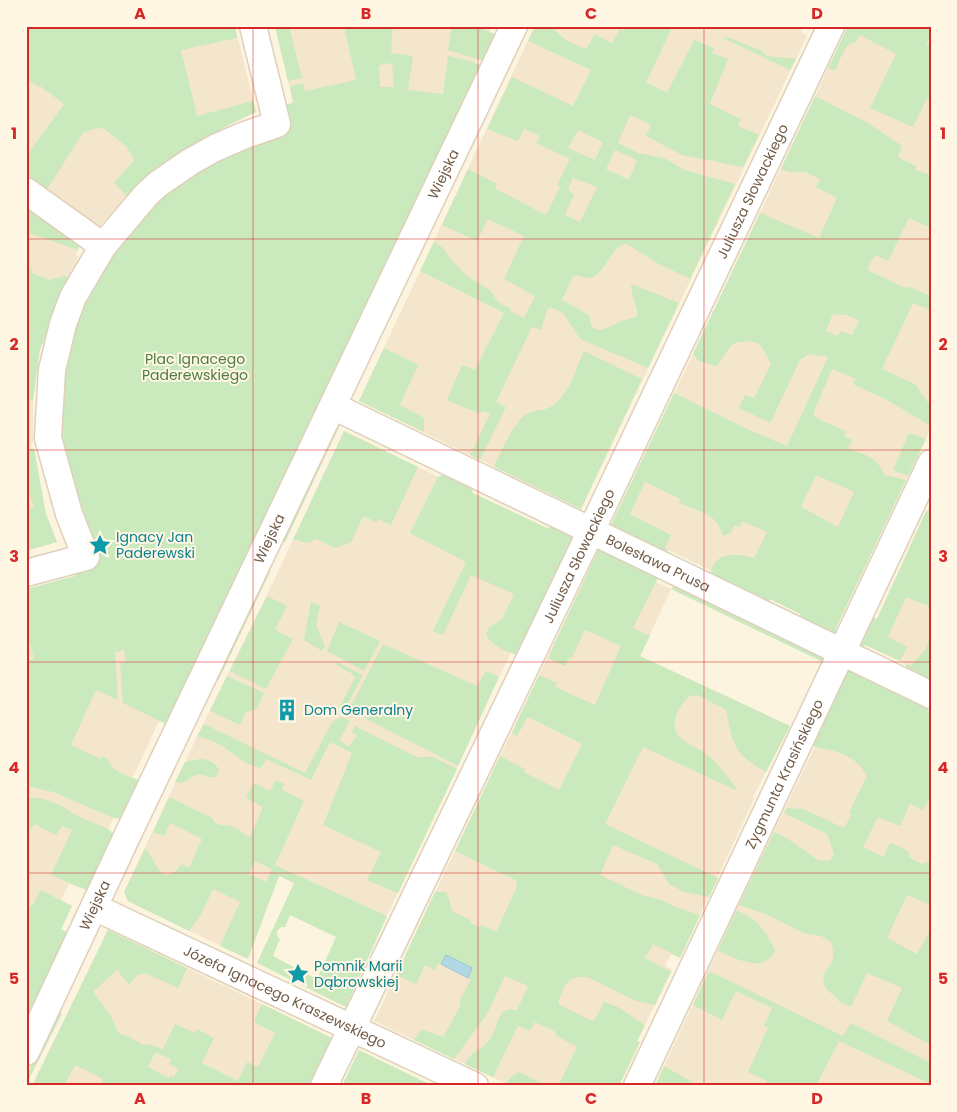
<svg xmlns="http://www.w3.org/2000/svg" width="957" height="1112" font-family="Poppins,sans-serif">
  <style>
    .residential { fill: #f3e6cd }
    .green { fill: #cae9bd; fill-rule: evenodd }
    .water { fill: #b3d8e5; stroke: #9ac6d6 }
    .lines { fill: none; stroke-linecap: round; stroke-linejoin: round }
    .minor-casing { stroke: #dfd0bb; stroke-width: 29 }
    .minor { stroke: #fff; stroke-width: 26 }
    .grid { fill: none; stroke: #d62828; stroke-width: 1; stroke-opacity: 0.55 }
    .labels { text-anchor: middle; stroke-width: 4; stroke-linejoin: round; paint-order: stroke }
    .street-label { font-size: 14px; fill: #715b47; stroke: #fff7e4 }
    .park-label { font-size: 14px; fill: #4d7d41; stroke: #fff7e4 }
    .culture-label { font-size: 14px; fill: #0d838f; stroke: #fff7e4; text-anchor: start }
    .neatline { fill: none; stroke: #d62828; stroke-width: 2 }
    .grid-label { font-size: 16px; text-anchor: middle; font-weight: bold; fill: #d62828 }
  </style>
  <rect width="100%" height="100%" fill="#fcf4de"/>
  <!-- residential -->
  <path class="residential" d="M26,26H235L256,112L214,133L178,158L128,197L100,226L91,229L26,182Z
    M275,26H492L450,117L293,103Z
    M536,26H812L810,30L804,27L801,32L807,36L581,509L359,401L533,30H534Z
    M848,26H931V428L835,630L612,523L717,304Z
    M26,201L81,240L76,255L79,256L70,276L72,278L40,349L33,400V442H31V448L34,449L46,514L57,542L26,551Z
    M344,431L566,539L499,677L387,916L275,865L233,952L128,901L124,892L201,728L268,593Z
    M931,503V676L865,644Z
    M597,553L671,589L640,656L790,726L753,797L754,799L680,958L673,955L670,956L665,966L672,970L637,1041L640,1042L619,1086H511L374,1021L455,851L517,881L493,771Z
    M76,577L176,686L80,888L69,884L61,900L72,906L26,1004V593Z
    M931,713V1086H655L746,888L815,747Z
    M108,930L330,1037L306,1086H32Z"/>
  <!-- green -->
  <path class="green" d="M26,26H235L237,38L181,50L197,116L253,101L256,112C208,132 169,165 128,197L114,183L134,160L127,147L103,128L94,129L83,133L47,189L77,212L26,182V157L64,104L40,86L39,87L26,78Z
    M275,26H289L302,78L288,81Z
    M344,26H393L391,53L413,56L408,90L443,94L448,56L471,61L484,67L170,726L123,703L120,663L126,662L124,650L115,652L118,700L96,690L71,745L101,759L103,756C110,759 110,767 117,771C126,776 134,778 143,782L125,820L114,818L53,792L26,786V662L34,658L26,632V589L75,576L74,569L98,563L90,548L55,436L71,325L100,273L147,206L196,168L289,130L283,105L293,103L290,86L303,83L305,91L356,80ZM392,63L394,87H380L379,65Z
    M452,26H476L497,35L487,62L448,50Z
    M536,26H552C560,39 572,43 586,49L595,34L612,43L620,29L623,31L625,26H673L646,82L667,93L694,40L714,48L712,53L728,59L710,104L741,119L738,126L759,135L743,167L682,155L646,136L651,125L630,115L618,143L638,153L664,158L685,170L735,184L690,279L657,263L627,244C610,244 607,275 589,278C583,278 578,275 573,276L562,300L589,315C591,341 610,326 622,321C627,319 632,318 637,316C638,305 631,296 631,284L679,303L648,368L580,339L563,313L550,307L547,310L541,330L532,327L496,402L506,407L480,460L470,455L490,414L482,411L480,414L447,400L462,365L475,370L504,313L420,271L434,242L443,248L449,257L467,276L490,290L498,302L511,309L510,311L524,318L535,296L504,279L524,236L488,219L477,241L442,225L468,169L496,183V189L546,215L560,187L557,185L570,159L536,143L540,136L524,129L518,141L487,129L512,77L573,106L591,70L528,41L533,30H534ZM578,130L602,142V144L595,160L568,148ZM615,150L637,160L629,180L606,169ZM573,178L597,187L580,222L565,215L574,194L568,190Z
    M848,26H931V34L926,44L931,46V100L927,98L913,127L870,108L896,54L860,35L856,42C844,43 840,61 835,71L828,68Z
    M727,37L760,50L767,56L796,59L790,70L723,38Z
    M815,96L868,123L902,146L898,157L917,167L916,170L931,175V228L909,218L888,261L875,255L867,270L905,288L910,287L931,296V310L913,303L882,369L915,384L931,407V426L885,399L853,384L856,379L832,369L813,414L820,420L846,431L844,436L852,440L848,448C864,455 879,457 884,475L906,480L835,630L842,633L839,637L801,622L800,614L770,599L767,606L710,579C711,552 734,552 754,558L767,532L742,521L739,527L734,525L731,533L724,536L722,534C718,514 697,511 679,503L680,499L645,482L630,514L671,535L665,548L668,550L664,557L609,529L674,393L747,429L787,446L828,357L809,354L800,360L770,423L739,408L745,395L754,398L771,364C763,350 762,338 742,342C738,342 733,343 731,346C725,352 723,361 716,366L699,361L693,354L760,213L819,238L837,198L816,187L820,179L805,172H790L781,169ZM833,314L847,315L859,321L852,335L840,331L838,336L826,331ZM816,475L854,492L838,527L801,507Z
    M26,201L81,240L78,250L26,232Z
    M26,265L31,267L32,273L49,280L64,276L72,278L40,349L33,400H26Z
    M384,348L418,365L400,405L424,418V432L359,401Z
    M584,351L642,379L581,509L494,467C500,454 515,418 529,413C539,409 549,411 557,402C571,389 576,368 584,351Z
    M341,423L285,542L280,540L337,425Z
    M344,431L418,467L391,525L378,519L376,522L363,516L351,542L335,548L317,539L307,543L297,540H293Z
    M909,433L926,439L908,476L893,470Z
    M26,449H34L46,514L57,542L26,551V510L34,507L26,483Z
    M451,471L469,479L473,493L547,528L561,524C568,530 572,533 572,542L519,655C508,653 492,646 486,635L489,627L502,619L514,594L471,575L443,635L433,631L466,562L410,533L438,477Z
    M926,511H931V607L906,597L888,637L907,647L900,661L865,645L862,651L858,644L870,616L877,619Z
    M600,546L660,574L633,628L650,636L640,656L790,726L766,772C747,761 735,753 730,730C728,724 728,717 726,710L698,695L690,696C680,704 670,721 677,734C682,742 697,747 705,753C719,764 728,777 738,791L643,747L605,824L718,878L709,897L684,892L669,884L657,864L613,845L600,875L644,896L662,900L675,907L700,915L680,958L653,944L645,958L671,972L655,1005L634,1000L589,978C567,973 564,986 558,1004L590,1020L594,1021L604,1002L618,1007L645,1025L637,1041L640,1042L619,1086H558L577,1047L555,1035L556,1032L535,1022L530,1031L518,1026L493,1077L465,1064C471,1051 480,1051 488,1042C495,1033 496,1022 502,1013C506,1009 511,1009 517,1010L528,986L505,976L487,1014L454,1059L414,1040L418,1034L423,1030L443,1037L461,1005L459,1002L471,979L468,978L472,968L446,955L441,964L438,963L435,970L425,965L416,984L396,975L435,892H446L449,899L452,911L469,919L471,923L478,927L482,925L496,932L516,889L517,881L455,851L500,756L525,769L524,772L559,790L582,744L528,717L517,736L512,733L539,675L557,683L555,687L595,705L621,646L585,630L572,658L570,657L565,666L548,658Z
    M267,569L271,570L218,681L214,679Z
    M678,582L825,655L827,664L671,589Z
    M267,596L287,606L275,630L293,639L266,689L230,671Z
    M311,602L320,606L316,625L325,646L322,651L304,640Z
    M339,622L380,641L364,671L327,651Z
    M931,637V685L905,672L906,664L911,666L924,651Z
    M383,644L477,686L486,671L499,677L458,766L349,710Z
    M337,662L363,675L345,709L340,706L355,678L351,673L336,665Z
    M846,668L931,704L928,711L931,713V796L923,810L910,804L900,826L878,817L863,847L884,857L890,843L894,844L908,851L909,857L922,864L931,861V905L907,895L887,938L917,954L931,929V1045L887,1021L902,988L867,973L851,1007L837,1000L838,998C828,992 820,985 825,972C827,969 830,966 832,962C834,955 833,948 831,942L821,936L804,933L768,915L739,905L774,832L785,837L818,860L830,861L834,854L827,834L784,813L787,808L803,809L844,828L852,814L849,812L867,776C856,755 837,751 815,747L810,739Z
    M227,676L264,693L256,710L246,712L240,725L210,711Z
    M342,717L350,721L339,740L349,747L357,735L352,732L355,726L417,757H433L457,769L398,893L367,880L381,852L323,825L352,753L330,742L311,780L266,759L261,768C237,764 226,740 197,737L204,724L305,773L331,724L333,721Z
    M200,759C208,759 215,762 219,770L216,777C209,779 205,774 198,775C192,775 187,781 182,783L175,782L185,762Z
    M276,780L284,784L282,790L304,801L275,865L387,916L346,1007L301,985L307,974L317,979L336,937L290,915L285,927H281L277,931V936L280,939L273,956L303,972L297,983L257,963L294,883L279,876L248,959L220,946L240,902L213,889L199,918L189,931L128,901L124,892L145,849C153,855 154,867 163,874C172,875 176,872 182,864L189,868L202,839L170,823L164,836L153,832L169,797L212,818C216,827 223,824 230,826C237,828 244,834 250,837L263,807L246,798L254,783L270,791ZM255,861L272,869L266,882L249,874Z
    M26,797L44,799L60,805L79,817L109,829L116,837L91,892L51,875L72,830L62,826L56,835L34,824L26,839Z
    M41,890L72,906L61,929L71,934L26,1029V903L32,906Z
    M736,911C755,915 767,933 775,950C764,975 736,958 718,951Z
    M108,930L187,968L178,988L145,973L138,975L129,985L117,970L93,992L111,1016L118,1032L122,1035L128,1036L143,1045L148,1044L163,1049L175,1024L195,1033L197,1029L214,1038L202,1063L238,1081L247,1062L258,1067L275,1033L254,1022L262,1004L334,1039L314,1086H100L103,1079L75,1065L64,1086H32ZM155,1052L171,1059L169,1064L178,1069L174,1077L170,1076L169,1078L148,1067Z
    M709,971L843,1036L851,1023L931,1063V1084L839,1041L816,1086H765L767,1081L748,1072L768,1028L764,1026L772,1008L736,991L722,1020L693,1005Z
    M57,1011L62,1014L26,1085V1077Z
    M359,1050L433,1086H347L343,1084Z
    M664,1066L699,1086H655Z
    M519,1072L548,1086H511L506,1083L511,1077Z"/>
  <!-- water -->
  <path class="water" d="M446,955L472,968L468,978L441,964Z"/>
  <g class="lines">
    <!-- minor casing -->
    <g class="minor-casing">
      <g id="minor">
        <path d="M26,191L103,246"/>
        <path id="s1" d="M333,406L931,695"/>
        <path d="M26,573L86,557L69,514L48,438L52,370L63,324L73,297L103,246L146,195L158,184L190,162L215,148L245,135L277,124L253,26"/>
        <path id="s2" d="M94,907L475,1086"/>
        <path id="s3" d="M26,1052L129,832L514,26"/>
        <path id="s4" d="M324,1086L601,510L831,26"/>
        <path id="s5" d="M637,1086L931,463"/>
      </g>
    </g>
    <!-- minor -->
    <use href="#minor" class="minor"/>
  </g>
  <!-- grid -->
  <path class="grid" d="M253,26V1086M478,26V1086M704,26V1086M26,239H931M26,450H931M26,662H931M26,873H931"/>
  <!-- icons -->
  <defs>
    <g id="sight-bare" transform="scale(1.725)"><path d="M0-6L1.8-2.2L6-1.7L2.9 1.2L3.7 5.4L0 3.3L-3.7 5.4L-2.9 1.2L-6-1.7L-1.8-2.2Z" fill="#0f9aa8" stroke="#fff7e4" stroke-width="2.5" paint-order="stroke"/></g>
    <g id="building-bare" transform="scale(1.725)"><path d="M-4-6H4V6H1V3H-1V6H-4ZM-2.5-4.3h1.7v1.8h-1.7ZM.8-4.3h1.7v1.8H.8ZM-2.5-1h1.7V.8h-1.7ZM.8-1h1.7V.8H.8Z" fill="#0f9aa8" stroke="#fff7e4" stroke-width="2.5" paint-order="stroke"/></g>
  </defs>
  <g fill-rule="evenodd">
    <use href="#sight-bare" x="100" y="545"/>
    <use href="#building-bare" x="287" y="710"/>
    <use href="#sight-bare" x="298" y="974"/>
  </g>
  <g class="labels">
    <!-- street labels -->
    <g class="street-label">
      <text dy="5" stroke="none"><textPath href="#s3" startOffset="972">Wiejska</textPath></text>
      <text dy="5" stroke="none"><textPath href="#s4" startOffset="992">Juliusza Słowackiego</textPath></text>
      <text dy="5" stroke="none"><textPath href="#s3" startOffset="568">Wiejska</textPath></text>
      <text dy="5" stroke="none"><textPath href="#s4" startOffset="588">Juliusza Słowackiego</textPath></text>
      <text dy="5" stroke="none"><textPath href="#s1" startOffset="361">Bolesława Prusa</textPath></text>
      <text dy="5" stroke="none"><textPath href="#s5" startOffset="345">Zygmunta Krasińskiego</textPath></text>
      <text dy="5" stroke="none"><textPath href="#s3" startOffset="162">Wiejska</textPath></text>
      <text dy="5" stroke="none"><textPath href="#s2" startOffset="211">Józefa Ignacego Kraszewskiego</textPath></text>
    </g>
    <!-- park labels -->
    <g class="park-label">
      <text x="195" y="364">Plac Ignacego<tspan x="195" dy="16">Paderewskiego</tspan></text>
    </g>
    <!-- culture labels -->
    <g class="culture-label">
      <text x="116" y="542">Ignacy Jan<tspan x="116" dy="16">Paderewski</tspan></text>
      <text x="304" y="715">Dom Generalny</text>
      <text x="314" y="971">Pomnik Marii<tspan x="314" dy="16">Dąbrowskiej</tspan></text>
    </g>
  </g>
  <!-- border -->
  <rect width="957" height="1112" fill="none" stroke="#fff7e4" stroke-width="55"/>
  <rect x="28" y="28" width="902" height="1056" class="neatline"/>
  <g class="grid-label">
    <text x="140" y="19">A</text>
    <text x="366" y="19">B</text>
    <text x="591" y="19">C</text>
    <text x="817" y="19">D</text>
    <text x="14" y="139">1</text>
    <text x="943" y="139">1</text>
    <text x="14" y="350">2</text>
    <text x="943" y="350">2</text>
    <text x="14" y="562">3</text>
    <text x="943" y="562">3</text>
    <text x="14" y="773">4</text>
    <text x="943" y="773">4</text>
    <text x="14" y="984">5</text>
    <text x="943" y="984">5</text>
    <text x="140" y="1104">A</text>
    <text x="366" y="1104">B</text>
    <text x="591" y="1104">C</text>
    <text x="817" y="1104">D</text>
  </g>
</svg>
